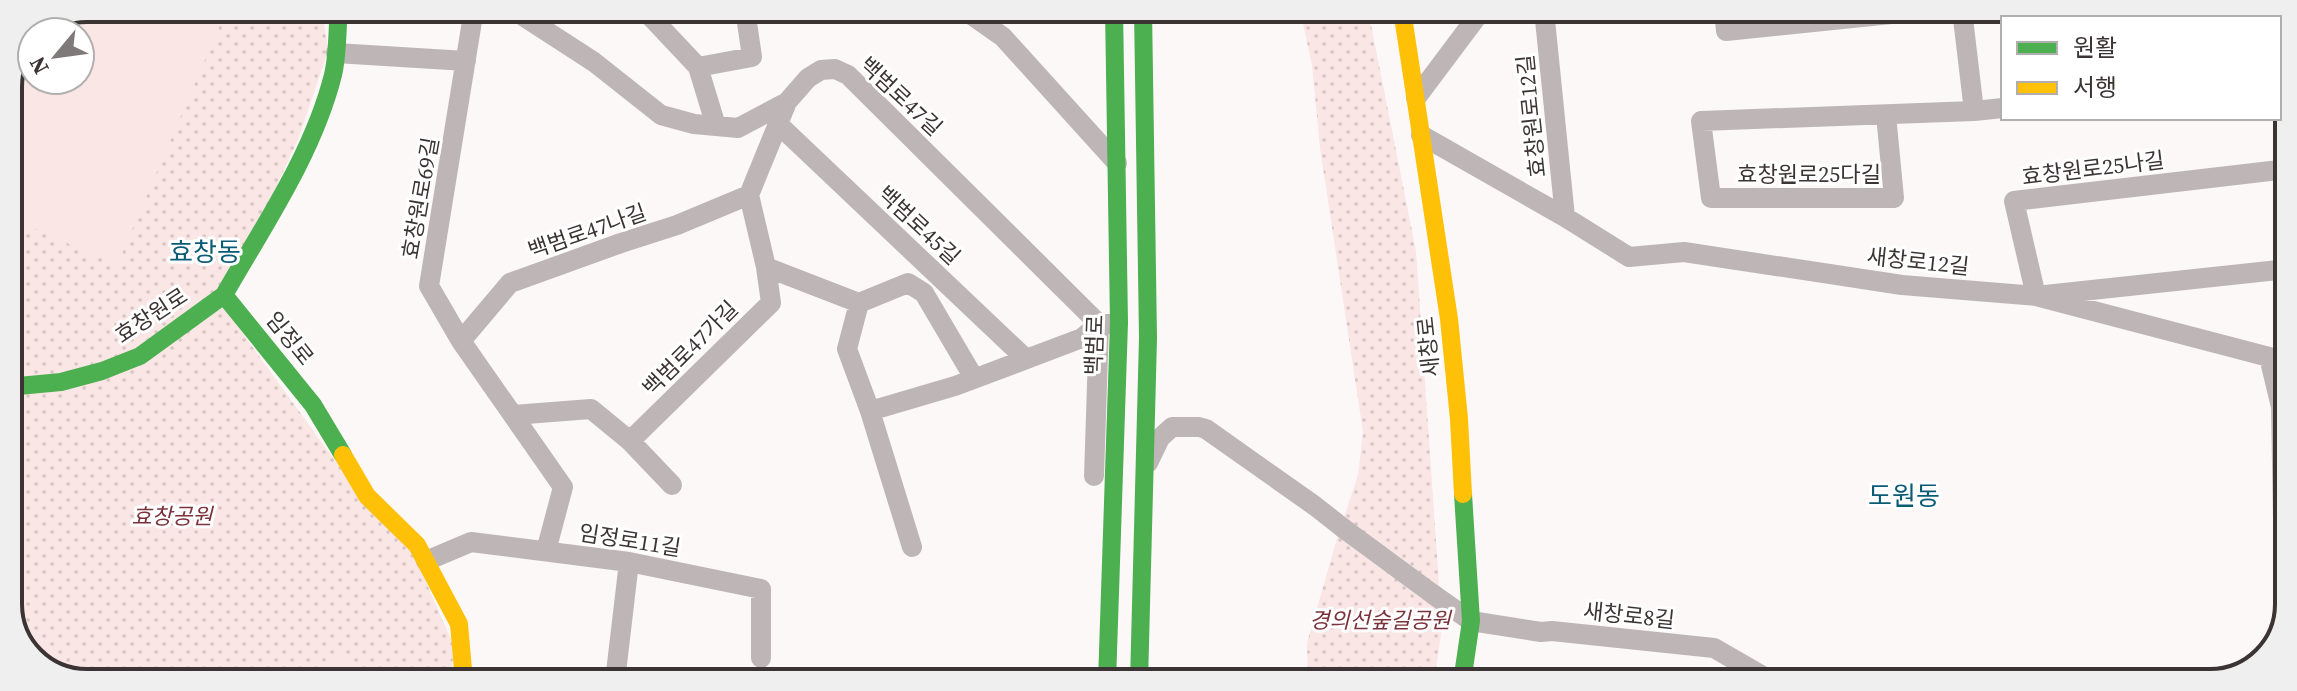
<svg xmlns="http://www.w3.org/2000/svg" width="2297" height="691" font-family="'Source Serif 4','Noto Sans KR',serif">
  <style>
    .green { fill: url(#green-dots); fill-rule: evenodd }
    .pitch { fill: #fbe6e6; fill-rule: evenodd }
    .lines { fill: none; stroke-linecap: round; stroke-linejoin: round }
    .street { stroke: #beb6b6; stroke-width: 20 }
    .fast { stroke: #4caf50; stroke-width: 18 }
    .slow { stroke: #ffc107; stroke-width: 18 }
    .street-bridge { stroke: #beb6b6; stroke-width: 20 }
    .labels { text-anchor: middle; stroke-width: 6; stroke-linejoin: round; paint-order: stroke }
    .street-label { font-size: 22px; fill: #3c3434; stroke: #fff }
    .park-label { font-size: 22px; font-style: italic; fill: #7b323b; stroke: #fff }
    .quarter-label { font-size: 26px; fill: #0a5b74; stroke: #fff }
    .rim { fill: none; stroke: #3c3434; stroke-width: 4 }
  </style>
  <defs>
    <pattern id="green-dots" width="8" height="8" patternUnits="userSpaceOnUse" patternTransform="scale(2)"><rect width="8" height="8" fill="#fbe6e6"/><path d="M2 2h.1M6 6h.1" fill="none" stroke="#d8c6c6" stroke-width="1.8" stroke-linecap="round"/></pattern>
  </defs>
  <rect width="100%" height="100%" fill="#fcf8f8"/>
  <!-- green -->
  <path class="green" d="M87,8H322L328,51L299,137L222,305L362,498L411,548L454,646L451,681L66,680L25,653L8,610V86L31,31ZM32,32H80V80H32Z
    M1300,10H1368L1416,251L1442,628L1434,682H1308L1307,643L1336,542L1358,475L1363,432L1320,148L1312,65Z"/>
  <!-- pitch -->
  <path class="pitch" d="M87,8H200L223,18L117,265L8,217V86L31,31ZM32,32H80V80H32Z
    M342,648L364,681L300,680Z"/>
  <g class="lines">
    <!-- street -->
    <path class="street" d="M474,9L429,286L461,341L563,487L546,551
      M512,9L594,62L661,115L694,124L738,128L787,102L808,78L821,70L835,69L848,75L1099,324
      M640,9L649,15L698,67L716,126
      M963,9L1003,37L1117,163
      M1544,10L1565,217
      M1724,10L1726,31L1930,10
      M1962,10L1974,111
      M2129,11L2130,18
      M2202,11L2203,18
      M336,53L466,61
      M698,67L752,57L745,9
      M2279,78L2287,77
      M1416,98L1482,10
      M1886,115L1894,198H1711L1701,121L1974,111L2003,108
      M779,125L1026,359
      M1421,135L1565,217L1629,257L1684,252L1902,285L2036,296L2269,357L2281,407L2283,519L2287,520
      M766,267L859,303
      M2288,269L2036,296L2014,201L2288,169
      M461,341L510,283L621,243L677,225L749,195
      M870,411L955,386L1082,338L1099,324H1109
      M513,415L591,409L630,441L672,485
      M630,441L771,303L766,267L749,195L787,102
      M1148,463L1160,438L1172,427H1199L1206,429L1315,506L1343,528
      M1094,476L1099,324
      M912,547L870,411L847,349L859,303L908,283L924,293L974,378
      M426,561L471,542L629,562L761,589V658
      M1434,595L1471,621L1541,632L1552,631L1714,648L1773,682
      M615,681L629,562"/>
    <!-- fast -->
    <path class="fast" d="M339,8C337,30 338,54 333,75C313,154 264,225 224,295L313,405L343,455
      M8,387L61,382L102,371L140,356L224,295
      M1107,682L1119,323L1114,9
      M1139,682L1148,338L1143,9
      M1462,682L1471,621L1463,494"/>
    <!-- slow -->
    <path class="slow" d="M1402,10L1449,319L1459,419L1463,494
      M343,455L367,496L417,545L459,624L464,681"/>
    <!-- street-bridge -->
    <path class="street-bridge" d="M1343,528L1434,595"/>
  </g>
  <g class="labels">
    <!-- street labels -->
    <g class="street-label">
      <text transform="translate(901 96) rotate(43)" y="8">백범로47길</text>
      <text transform="translate(1531 116) rotate(-96)" y="8">효창원로12길</text>
      <text transform="translate(2093 168) rotate(-7)" y="8">효창원로25나길</text>
      <text x="1809" y="182">효창원로25다길</text>
      <text transform="translate(420 198) rotate(-80)" y="8">효창원로69길</text>
      <text transform="translate(919 225) rotate(43)" y="8">백범로45길</text>
      <text transform="translate(587 231) rotate(-19)" y="8">백범로47나길</text>
      <text transform="translate(1918 261) rotate(6)" y="8">새창로12길</text>
      <text transform="translate(151 315) rotate(-33)" y="8">효창원로</text>
      <text transform="translate(290 338) rotate(51)" y="8">임정로</text>
      <text transform="translate(1094 345) rotate(-88)" y="8">백범로</text>
      <text transform="translate(1428 347) rotate(-96)" y="8">새창로</text>
      <text transform="translate(690 348) rotate(-45)" y="8">백범로47가길</text>
      <text transform="translate(630 540) rotate(9)" y="8">임정로11길</text>
      <text transform="translate(1629 615) rotate(6)" y="8">새창로8길</text>
    </g>
    <!-- park labels -->
    <g class="park-label">
      <text x="172" y="524">효창공원</text>
      <text x="1380" y="628">경의선숲길공원</text>
    </g>
    <!-- quarter labels -->
    <g class="quarter-label">
      <text x="205" y="261">효창동</text>
      <text x="1904" y="505">도원동</text>
    </g>
  </g>
  <!-- crop -->
  <path d="M0 0H2297V691H0ZM87 22H2210A65 65 0 0 1 2275 87V604A65 65 0 0 1 2210 669H87A65 65 0 0 1 22 604V87A65 65 0 0 1 87 22Z" fill="#efefef" fill-rule="evenodd"/>
  <path class="rim" d="M87 22H2210A65 65 0 0 1 2275 87V604A65 65 0 0 1 2210 669H87A65 65 0 0 1 22 604V87A65 65 0 0 1 87 22Z"/>
  <!-- legend -->
  <rect x="2001" y="16" width="280" height="104" fill="#ffffff" stroke="#b1aeae" stroke-width="2"/>
  <rect x="2017" y="42" width="40" height="12" fill="#4caf50" stroke="#b1aeae" stroke-width="2"/>
  <text x="2073" y="56" font-size="24" fill="#3c3434">원활</text>
  <rect x="2017" y="82" width="40" height="12" fill="#ffc107" stroke="#b1aeae" stroke-width="2"/>
  <text x="2073" y="96" font-size="24" fill="#3c3434">서행</text>
  <!-- north arrow -->
  <g transform="translate(56 56) rotate(241)"><circle r="38" fill="#ffffff" stroke="#b1aeae" stroke-width="2"/>
  <path d="M0-6L14 30L0 20L-14 30Z" fill="#7f7979"/>
  <text y="-12" font-size="22" font-weight="bold" text-anchor="middle" fill="#3c3434">N</text>
  </g>
</svg>
